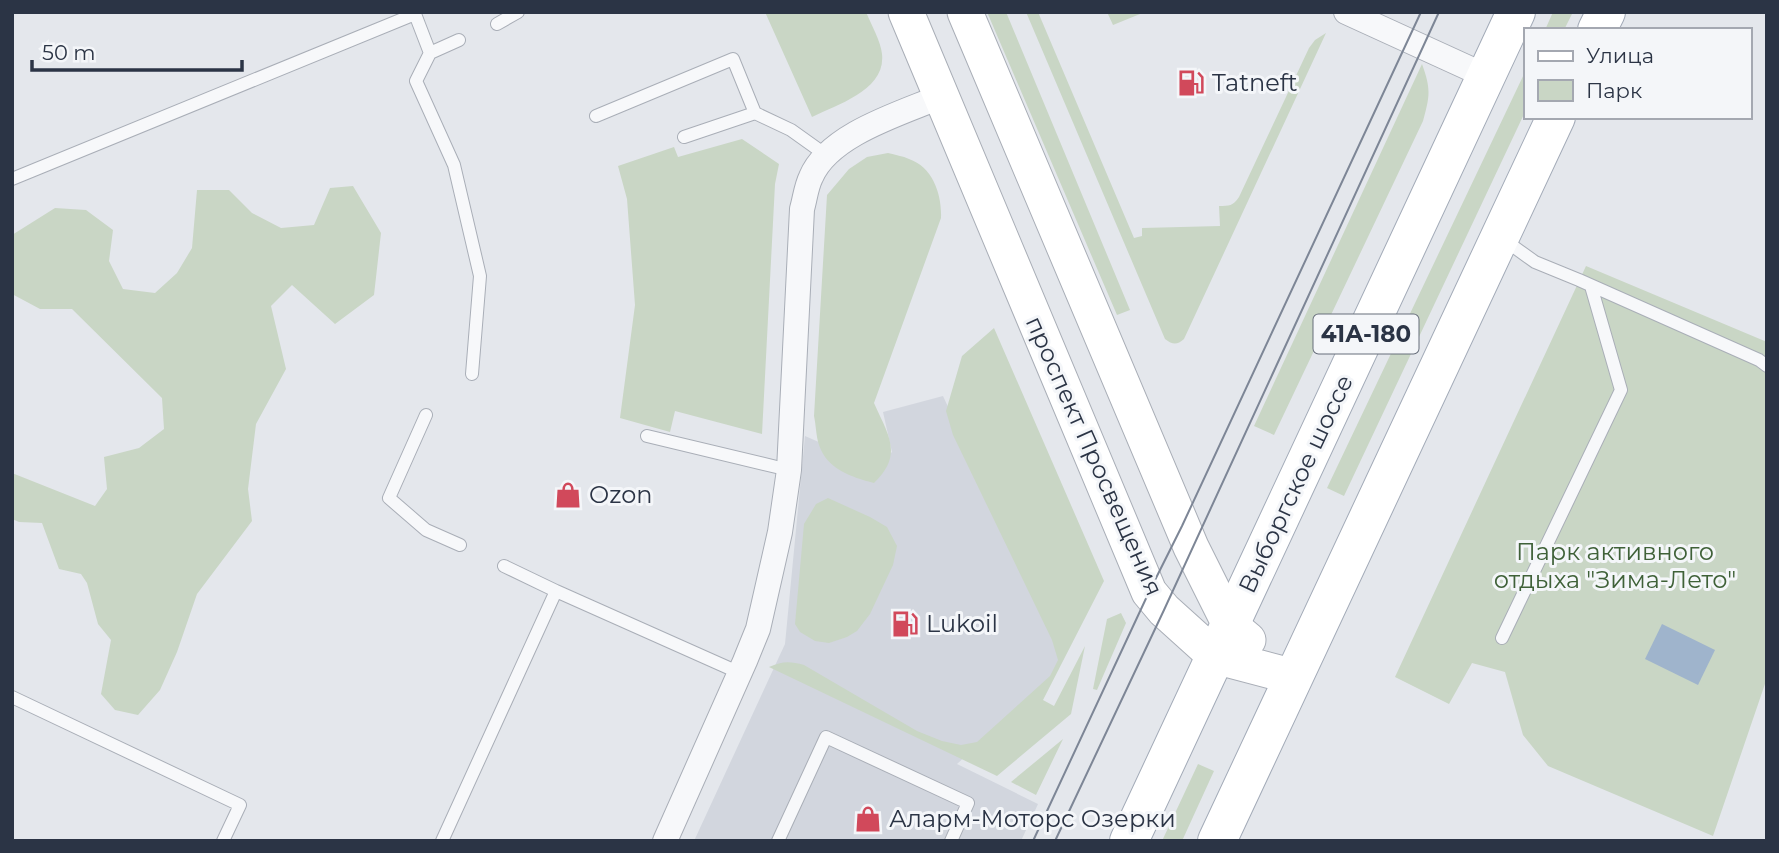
<svg xmlns="http://www.w3.org/2000/svg" width="1779" height="853" font-family="Montserrat,sans-serif">
  <style>
    .built { fill: #d2d6de }
    .green { fill: #c9d6c5 }
    .water { fill: #9fb4cc }
    .lines { fill: none; stroke-linecap: round; stroke-linejoin: round }
    .service-casing { stroke: #a9aeb7; stroke-width: 14 }
    .minor-casing { stroke: #a9aeb7; stroke-width: 26 }
    .secondary-casing { stroke: #a9aeb7; stroke-width: 37 }
    .primary-casing { stroke: #a3abb8; stroke-width: 40 }
    .service { stroke: #f7f8fa; stroke-width: 12 }
    .minor { stroke: #f7f8fa; stroke-width: 24 }
    .secondary { stroke: #fff; stroke-width: 35 }
    .primary { stroke: #fff; stroke-width: 38 }
    .tram { stroke: #7d8696; stroke-width: 2 }
    .labels { text-anchor: middle; stroke-width: 6; stroke-linejoin: round; paint-order: stroke }
    .shield { fill: #f4f6f9; stroke: #676e7b; stroke-width: 2 }
    .shield-label { font-size: 23px; font-weight: bold; fill: #2b3445 }
    .poi-label { font-size: 24px; fill: #2b3445; stroke: #f4f6f9; text-anchor: start }
    .street-label { font-size: 24px; fill: #2b3445; stroke: #f4f6f9 }
    .park-label { font-size: 24px; fill: #3f6138; stroke: #f4f6f9 }
  </style>
  <rect width="100%" height="100%" fill="#e4e7ec"/>
  <!-- built -->
  <path class="built" d="M943,396L1055,638L1061,658L1052,676L957,764L1038,804L1021,841H694L785,644L805,436L876,467L892,452L883,412Z"/>
  <!-- green -->
  <path class="green" d="M765,12H866C871,24 881,42 882,54C886,90 838,104 812,117Z
    M987,12H1006L1130,310L1117,315Z
    M1026,12H1038L1134,238L1142,236V228L1220,226L1219,206C1229,206 1233,206 1239,197L1309,48L1315,40L1326,33L1184,339C1177,345 1173,345 1165,339Z
    M1107,12H1145L1113,25Z
    M1553,12H1573L1564,30H1545Z
    M1422,64C1431,89 1430,95 1423,121L1274,435L1254,426Z
    M1525,72V112L1344,496L1327,488Z
    M742,139L779,164L775,184L762,434L675,411L670,432L620,418L635,305L627,199L618,166L674,147L678,157Z
    M888,153C895,155 903,156 909,159C933,167 942,195 941,218L874,403C888,435 904,454 874,483C851,477 827,469 819,445C816,436 816,425 814,416L827,195L849,169L867,157Z
    M353,186L381,233L374,295L335,324L292,285L271,306L286,369L256,424L248,489L252,521L197,594L177,652L160,690L138,715L115,710L101,694L111,640L98,624L87,583L81,574L59,569L42,523L19,522L12,519V473L95,506L107,489L104,457L139,448L164,429L162,398L72,309H40L12,294V235L55,208L86,210L113,230L109,261L123,289L155,293L177,273L192,248L197,190H229L252,213L281,228L314,225L330,188Z
    M1586,266L1767,342V678L1713,836L1548,766L1523,735L1505,672L1472,663L1449,704L1395,677Z
    M994,328L1104,581L1043,700L1054,706L1085,646L1071,714L997,776L769,667C782,661 790,661 804,665L917,731L942,741L961,745L977,742L1050,676L1058,660L1052,640L953,435L946,411L962,356Z
    M828,498L870,517L887,527L897,546L893,565L870,614L857,631L847,637L829,643L815,641L800,632L795,624L804,524L816,504Z
    M1121,613L1126,623L1097,690L1093,689L1107,619Z
    M1063,739L1036,795L1011,782Z
    M1198,764L1214,771L1182,841H1162Z"/>
  <!-- water -->
  <path class="water" d="M1662,624L1715,650L1698,685L1645,659Z"/>
  <g class="lines">
    <!-- service casing -->
    <g class="service-casing">
      <path id="service" d="M497,24L518,12
        M430,53L416,81L454,165L480,276L472,374
        M596,116L733,59L755,113
        M684,137L755,113L791,130L826,155
        M12,179L415,14L430,53L459,40
        M1503,239L1535,262L1579,280L1759,360L1767,366
        M426,415L389,498L426,530L460,545
        M647,436L789,470
        M504,566L556,591L740,673
        M1502,638L1621,390L1591,286
        M12,697L240,805L223,841
        M442,841L556,591
        M778,841L826,737L968,803L951,841"/>
    </g>
    <!-- minor casing -->
    <g class="minor-casing">
      <path id="minor" d="M1346,12L1486,76
        M665,841L745,661L758,629L780,532L789,470L802,209C805,199 806,187 811,177C829,134 902,113 942,96"/>
    </g>
    <!-- secondary casing -->
    <g class="secondary-casing">
      <path id="secondary" d="M906,12L1149,592L1164,610L1215,656L1294,677
        M965,12L1191,547L1230,625L1248,640"/>
    </g>
    <!-- primary casing -->
    <g class="primary-casing">
      <path id="primary" d="M1597,30L1606,12
        M1129,841L1516,12
        M1217,841L1556,117"/>
    </g>
    <!-- service -->
    <use href="#service" class="service"/>
    <!-- minor -->
    <use href="#minor" class="minor"/>
    <!-- secondary -->
    <use href="#secondary" class="secondary"/>
    <!-- primary -->
    <use href="#primary" class="primary"/>
    <!-- tram -->
    <path class="tram" d="M1033,841L1149,592L1182,526L1421,12
      M1055,841L1164,610L1439,12"/>
  </g>
  <!-- icons -->
  <defs>
    <g id="fuel-bare" transform="scale(2.1)"><path d="M-5.5-6h7V0h2V4h1.3V-2.5L3-4.5l.8-.8L6-3V5H2.5V1h-1V6h-7ZM-4.2-4.7v3.2H.2V-4.7Z" fill="#d1495b" stroke="#f4f6f9" stroke-width="2.5" paint-order="stroke"/></g>
    <g id="shop-bare" transform="scale(2.1)"><path d="M-5-2.5h2.3a2.7 3.5 0 0 1 5.4 0H5L5.5 6h-11ZM-1.5-2.5h3a1.5 2.3 0 0 0-3 0Z" fill="#d1495b" stroke="#f4f6f9" stroke-width="2.5" paint-order="stroke"/></g>
  </defs>
  <g fill-rule="evenodd">
    <use href="#fuel-bare" x="1191" y="83"/>
    <use href="#shop-bare" x="568" y="495"/>
    <use href="#fuel-bare" x="905" y="624"/>
    <use href="#shop-bare" x="868" y="819"/>
  </g>
  <g class="labels">
    <!-- shield labels -->
    <rect class="shield" x="1313.5" y="314.5" width="105" height="39" rx="5"/>
    <g class="shield-label">
      <text x="1366" y="342">41А-180</text>
    </g>
    <!-- poi labels -->
    <g class="poi-label">
      <text x="1212" y="91">Tatneft</text>
      <text x="589" y="503">Ozon</text>
      <text x="926" y="632">Lukoil</text>
      <text x="889" y="827">Аларм-Моторс Озерки</text>
    </g>
    <!-- street labels -->
    <g class="street-label">
      <text transform="translate(1094 456) rotate(66)" y="8">проспект Просвещения</text>
      <text transform="translate(1296 484) rotate(-65)" y="8">Выборгское шоссе</text>
    </g>
    <!-- park labels -->
    <g class="park-label">
      <text x="1615" y="560">Парк активного<tspan x="1615" dy="28">отдыха "Зима-Лето"</tspan></text>
    </g>
  </g>
  <!-- border -->
  <rect width="1779" height="853" fill="none" stroke="#2b3445" stroke-width="28"/>
  <!-- legend -->
  <rect x="1524" y="28" width="228" height="91" fill="#f4f6f9" stroke="#a4a8b1" stroke-width="2"/>
  <rect x="1538" y="51" width="35" height="10" fill="#ffffff" stroke="#a4a8b1" stroke-width="2"/>
  <text x="1586" y="63" font-size="21" fill="#2b3445">Улица</text>
  <rect x="1538" y="80" width="35" height="21" fill="#c9d6c5" stroke="#a4a8b1" stroke-width="2"/>
  <text x="1586" y="98" font-size="21" fill="#2b3445">Парк</text>
  <!-- scale -->
  <path d="M32 60v10h210v-10" fill="none" stroke="#2b3445" stroke-width="3.5"/>
  <text x="42" y="60" font-size="21" fill="#2b3445" stroke="#f4f6f9" stroke-width="5" paint-order="stroke">50 m</text>
</svg>
